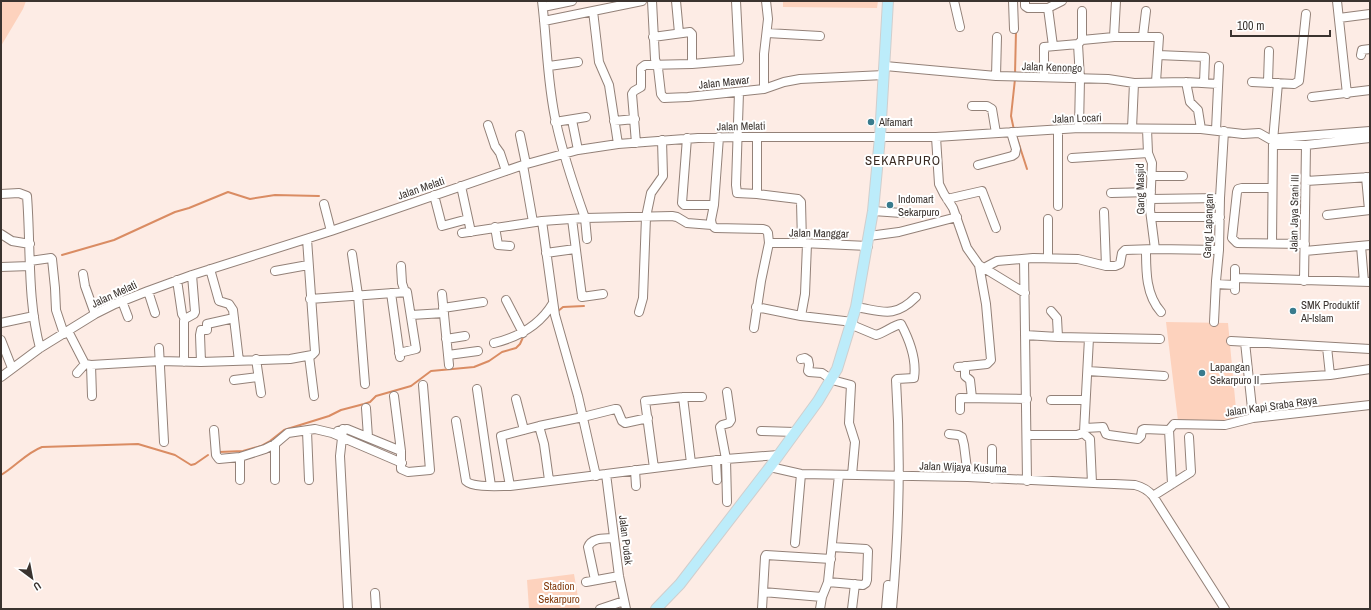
<svg xmlns="http://www.w3.org/2000/svg" width="1371" height="610" font-family="'Archivo Narrow',sans-serif">
  <style>
    .green { fill: #fdd2bd }
    .lines { fill: none; stroke-linecap: round; stroke-linejoin: round }
    .stream { stroke: #da8c63; stroke-width: 2 }
    .minor-casing { stroke: #938178; stroke-width: 10 }
    .major-casing { stroke: #d0cecd; stroke-width: 12 }
    .minor { stroke: #fff; stroke-width: 8 }
    .major { stroke: #bcecfa; stroke-width: 10 }
    .poi-dot { fill: #397b8d; stroke: #fff; stroke-width: 1.5 }
    .labels { text-anchor: middle; stroke-width: 4; stroke-linejoin: round; paint-order: stroke }
    .street-label { font-size: 11px; fill: #3a332f; stroke: #fff }
    .poi-label { font-size: 11px; fill: #3a332f; stroke: #fff; text-anchor: start }
    .park-label { font-size: 11px; fill: #843c0e; stroke: #fff }
    .quarter-label { font-size: 13px; letter-spacing: 1px; fill: #382a22; stroke: #fff }
  </style>
  <rect width="100%" height="100%" fill="#fdece5"/>
  <!-- green -->
  <path class="green" d="M1,1H26L23,9L1,46Z
    M783,1H878L877,8L783,7Z
    M1166,322L1228,323L1237,420L1178,421Z
    M574,574L580,609H529L527,580Z"/>
  <g class="lines">
    <!-- stream -->
    <path class="stream" d="M1015,74L1016,31
      M1014,130L1011,116L1015,79
      M1017,138L1027,169
      M62,255L114,240L175,212L189,208L228,192L250,199L275,195L319,196
      M557,312L563,307L584,306
      M219,452L243,451L261,446L270,441L284,430L329,416L341,410L364,404L370,402L376,396L411,386L431,371L474,367L489,361L502,352L516,348L520,344L524,335
      M1,475C15,467 26,453 42,447L138,444L175,455L191,465L195,464L208,455"/>
    <!-- minor casing -->
    <g class="minor-casing">
      <path id="minor" d="M542,1C547,41 547,83 556,122C563,155 574,187 585,218L542,221L555,315L578,396L596,476
        M652,1L655,59L658,68L661,94L664,98L688,97L764,89L784,82L800,79L884,75
        M676,1L679,33
        M954,1L960,27
        M1013,1L1014,29
        M1025,1V6L1028,8H1048L1062,1
        M1337,1L1347,94
        M543,7L572,1
        M1048,8L1053,46
        M1339,18L1370,14
        M544,21L593,11
        M767,33L820,36
        M1143,36L1146,11
        M653,37L690,32L692,34V64
        M1114,37H1159L1156,82
        M1082,40L1114,37L1116,1
        M1158,55L1205,57L1204,83
        M1361,55L1362,50L1370,49
        M549,66L578,62
        M885,66L996,76L1108,79L1134,83L1186,82L1218,84
        M996,76L997,37
        M1044,77V47L1078,44
        M1186,82L1190,102L1198,110L1201,129
        M1252,82L1294,84L1299,81L1306,14
        M1268,82L1269,51
        M764,89V54L768,19L766,1
        M739,92L736,185L737,193L757,194L798,199L801,202L802,243
        M1312,97L1370,90
        M972,106H987L992,109L996,133
        M572,120L578,150
        M614,121L635,119
        M555,122L586,117
        M488,125L495,146L500,153L506,171
        M1079,128L1080,79L1078,44L1082,40V11
        M1132,128L1134,83
        M1147,129L1148,153L1152,163L1150,210L1155,249
        M1058,130V206
        M1216,130L1219,66
        M520,135L526,164
        M719,137L714,205L711,220L712,225L715,228L763,229L766,230L768,233L769,243L761,281L754,328
        M936,137L939,184L944,194L953,208L967,248L979,265L1025,293
        M687,138L682,203L684,205H714
        M1273,141L1279,138L1370,131
        M636,143L632,94L634,91L641,87V68L645,65L692,64L739,60L736,1
        M618,144L609,85L599,62L593,11L642,1
        M1072,158L1148,153
        M523,165L533,222
        M978,165L1012,156L1015,154L1016,149L1011,132
        M1151,176H1183
        M1366,177L1369,210
        M1306,181L1370,177
        M461,186L471,232
        M1272,188H1242L1238,189L1237,192L1232,238L1237,243L1305,244
        M1111,193L1151,192
        M1,194L19,193L27,196C31,247 27,299 40,348
        M757,194V137
        M434,195L442,226L468,219
        M947,199L982,191L996,228
        M1151,199L1220,198
        M324,204L331,231
        M873,211L902,213
        M1104,212L1106,266
        M1327,215L1370,210
        M1151,217H1220
        M572,219L582,297L603,294
        M1048,219V258
        M495,227L498,245L510,246
        M462,233L542,221
        M1,234L12,241L30,244
        M869,236L899,232L957,217
        M587,239L585,218L672,216L677,217L687,223L712,225
        M769,243H802L868,246
        M1272,243L1273,141L1278,83
        M1361,246L1364,282
        M1146,250C1146,272 1146,295 1161,312
        M1305,251L1370,245
        M546,253L575,249
        M352,254L358,295L365,384
        M1024,259L1027,481
        M30,261L51,258L52,259L55,288L56,310L64,334
        M401,266L402,283L405,292
        M1,267L30,266
        M984,268L997,261L1033,258L1078,259L1106,266H1115L1120,264L1122,253L1125,250L1155,249L1219,250
        M210,269L219,301L229,304L233,310L239,361
        M275,271L308,265
        M83,274L85,286L95,314
        M1235,278L1370,282
        M177,280L182,314L185,319
        M1304,281L1306,145
        M1216,284L1235,285
        M1235,290V269
        M148,291L155,313
        M391,293L400,357
        M442,294L449,365
        M310,299L407,292L416,349L399,353
        M506,300L523,333
        M122,301L128,317
        M756,307L801,316L853,322
        M856,307C882,311 894,319 916,297
        M443,308L483,302
        M1051,311L1057,318L1058,337
        M639,312L643,298L646,217L651,193L663,176L662,140
        M411,315L444,313
        M801,316L805,294L807,244
        M1214,322L1216,281L1219,250L1220,198L1224,131
        M1,323L34,316
        M852,325L876,335C884,333 894,325 901,324C910,341 917,359 914,378L897,379L896,380C901,456 899,533 892,609
        M68,331L85,364L91,365L159,361L201,362L290,359L312,355L315,352L307,239
        M1025,335L1058,337L1160,339
        M446,339L465,336
        M1,340L12,368
        M1231,341L1370,349
        M1245,342L1253,418
        M494,343C519,337 540,325 553,303
        M1327,347L1330,375
        M159,348L164,442
        M448,355L478,351
        M309,356L314,396
        M256,359L261,393
        M801,359L805,358L808,360L809,365L808,371L809,372L822,373L832,380L851,385L849,423L855,442L852,475
        M184,362V321L185,319L194,314L195,312L192,275
        M201,362L200,335L201,330H207V324L234,318
        M91,365L92,396
        M965,366V376L970,380L972,398
        M958,367L987,364L991,360L986,304L979,265
        M1088,371L1164,376
        M77,373L85,364
        M1,377L40,348L95,314L115,304L148,291L192,275L331,231L523,165L578,150L618,144L698,138L737,137H936L1079,128L1201,129L1243,134L1259,133L1273,141L1278,145H1306L1370,138
        M234,380L258,377
        M1250,380L1330,375L1370,369
        M477,389L491,486
        M394,396L401,451V469L408,472L430,470L423,385
        M683,397L691,463
        M516,399L524,430
        M1051,400H1085
        M366,408L368,437
        M960,410V398L1027,399
        M456,421L466,481C473,488 499,486 510,486L726,459L779,455
        M539,426L544,444L549,480
        M1085,428L1103,427L1106,434L1109,435L1138,439L1141,436L1142,430L1144,429L1169,430
        M343,429L340,456L348,609
        M214,430L216,455L219,459L240,457L265,449L275,444L288,433L315,429L332,433L402,463
        M307,431L309,480
        M338,431L347,429L401,451
        M761,431L795,432
        M1083,433L1090,439L1092,483
        M949,434L958,435L962,437L964,445L968,477
        M1027,435H1077L1083,433L1084,432L1089,338
        M275,444V480
        M240,457V480
        M716,460L717,480
        M770,467L801,474L968,477L1135,485C1143,487 1148,490 1153,496L1225,609
        M654,468L645,401L683,397H702
        M635,470L636,486
        M606,474L619,576L626,609
        M992,479V449
        M1172,484L1169,430L1174,424L1225,425L1253,418L1370,405
        M510,486L501,436L539,426L583,417L615,409H617L622,421L625,423L648,418
        M1153,496L1191,472L1189,437
        M727,502L726,459L720,427L722,425L729,423L731,420L727,392
        M795,543L801,474
        M595,580L588,547C592,537 605,539 614,538
        M586,582L619,576
        M828,582L863,585L866,583L867,580L868,551L866,549L832,547
        M763,592L822,597
        M375,593L376,609
        M600,609L624,601
        M762,609L765,557L766,555L831,559
        M820,609L822,597L828,582L839,475
        M852,609L855,584
        M886,609L888,585"/>
    </g>
    <!-- major casing -->
    <g class="major-casing">
      <path id="major" d="M656,609L680,584L770,467L818,401L837,369L856,307L873,211L880,137L888,1"/>
    </g>
    <!-- minor -->
    <use href="#minor" class="minor"/>
    <!-- major -->
    <use href="#major" class="major"/>
  </g>
  <!-- markers -->
  <g class="poi-dot">
    <circle cx="871" cy="122" r="4"/>
    <circle cx="890" cy="205" r="4"/>
    <circle cx="1293" cy="311" r="4"/>
    <circle cx="1202" cy="373" r="4"/>
  </g>
  <g class="labels">
    <!-- street labels -->
    <g class="street-label">
      <text transform="translate(1052 67) rotate(2)" y="4">Jalan Kenongo</text>
      <text transform="translate(724 82) rotate(-6)" y="4">Jalan Mawar</text>
      <text transform="translate(1077 118) rotate(-2)" y="4">Jalan Locari</text>
      <text transform="translate(741 126) rotate(-1)" y="4">Jalan Melati</text>
      <text transform="translate(421 188) rotate(-19)" y="4">Jalan Melati</text>
      <text transform="translate(1140 189) rotate(-91)" y="4">Gang Masjid</text>
      <text transform="translate(1294 213) rotate(-89)" y="4">Jalan Jaya Srani III</text>
      <text transform="translate(1208 226) rotate(-88)" y="4">Gang Lapangan</text>
      <text transform="translate(819 233) rotate(1)" y="4">Jalan Manggar</text>
      <text transform="translate(114 294) rotate(-25)" y="4">Jalan Melati</text>
      <text transform="translate(1271 406) rotate(-8)" y="4">Jalan Kapi Sraba Raya</text>
      <text transform="translate(963 467) rotate(2)" y="4">Jalan Wijaya Kusuma</text>
      <text transform="translate(626 540) rotate(83)" y="4">Jalan Pudak</text>
    </g>
    <!-- poi labels -->
    <g class="poi-label">
      <text x="879" y="126">Alfamart</text>
      <text x="898" y="203">Indomart<tspan x="898" dy="13">Sekarpuro</tspan></text>
      <text x="1301" y="309">SMK Produktif<tspan x="1301" dy="13">Al-Islam</tspan></text>
      <text x="1210" y="371">Lapangan<tspan x="1210" dy="13">Sekarpuro II</tspan></text>
    </g>
    <!-- park labels -->
    <g class="park-label">
      <text x="559" y="590">Stadion<tspan x="559" dy="13">Sekarpuro</tspan></text>
    </g>
    <!-- quarter labels -->
    <g class="quarter-label">
      <text x="903" y="165">SEKARPURO</text>
    </g>
  </g>
  <!-- border -->
  <rect width="1371" height="610" fill="none" stroke="#3a332f" stroke-width="4"/>
  <!-- north arrow -->
  <g transform="translate(32 578) rotate(148)" stroke="#ffffff" stroke-width="3" paint-order="stroke">
  <path d="M0-3L7 15L0 10L-7 15Z" fill="#3a332f"/>
  <text y="-6" font-size="11" font-weight="bold" text-anchor="middle" fill="#3a332f">U</text>
  </g>
  <!-- scale -->
  <path d="M1231 30v6h99v-6" fill="none" stroke="#3a332f" stroke-width="2"/>
  <text x="1237" y="30" font-size="12" fill="#3a332f" stroke="#ffffff" stroke-width="3" paint-order="stroke">100 m</text>
</svg>
